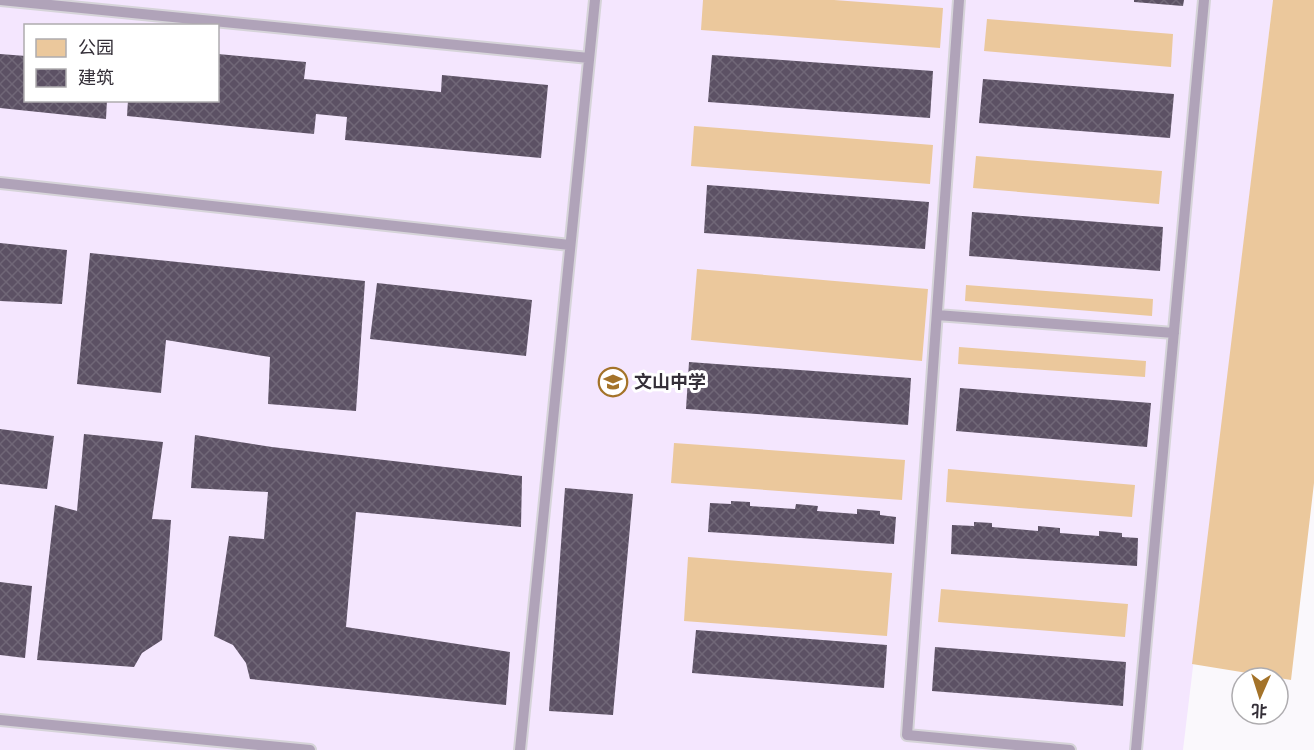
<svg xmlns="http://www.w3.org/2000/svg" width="1314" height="750" font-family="'Fira Sans Condensed','Noto Sans SC',sans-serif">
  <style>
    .built { fill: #f4e6fe; fill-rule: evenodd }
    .green { fill: #ebc89c }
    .building { fill: url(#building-cross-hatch) }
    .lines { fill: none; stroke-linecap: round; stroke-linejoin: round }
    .service-casing { stroke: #d6d4d9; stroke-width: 14 }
    .service { stroke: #b0a3b9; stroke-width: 10 }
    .labels { text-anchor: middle; stroke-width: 6; stroke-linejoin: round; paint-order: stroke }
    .poi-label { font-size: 18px; font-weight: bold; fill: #342f38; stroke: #fff; text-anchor: start }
  </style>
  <defs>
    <pattern id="building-cross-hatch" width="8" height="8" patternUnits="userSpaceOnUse" patternTransform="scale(1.5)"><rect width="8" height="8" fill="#5c5164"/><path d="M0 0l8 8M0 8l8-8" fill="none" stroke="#706777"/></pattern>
  </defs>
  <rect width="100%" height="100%" fill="#faf8fc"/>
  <!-- built -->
  <path class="built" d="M0,0H1273L1183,750H0ZM26,26H218V100H26Z"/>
  <!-- green -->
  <path class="green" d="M703,0H834L943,8L940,48L701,30Z
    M1273,0H1314V483L1291,680L1192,664Z
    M987,19L1173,34L1171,67L984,51Z
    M694,126L933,145L930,184L691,166Z
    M976,156L1162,171L1159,204L973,188Z
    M697,269L928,289L922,361L691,340Z
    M966,285L1153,299L1152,316L965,301Z
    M959,347L1146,361L1145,377L958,364Z
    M674,443L905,460L902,500L671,483Z
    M948,469L1135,485L1132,517L946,502Z
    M688,557L892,573L887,636L684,621Z
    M941,589L1128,604L1125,637L938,622Z"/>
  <!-- building -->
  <path class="building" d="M1134,0H1184L1183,6L1134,2Z
    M0,54L26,56V100H107L106,119L0,108Z
    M218,54L306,62L304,79L441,92L442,75L548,85L541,158L345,140L347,117L316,114L314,134L127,116L128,100H218Z
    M712,55L933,71L930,118L708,102Z
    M983,79L1174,94L1170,138L979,123Z
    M707,185L929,202L925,249L704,233Z
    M972,212L1163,227L1160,271L969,256Z
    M0,243L67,250L62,304L0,301Z
    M90,253L365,281L356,411L268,404L270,357L166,340L161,393L77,384Z
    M377,283L532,300L526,356L370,339Z
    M689,362L911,378L908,425L686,409Z
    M960,388L1151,403L1147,447L956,431Z
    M0,429L54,436L47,489L0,484Z
    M84,434L163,442L152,519L171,520L162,640L142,653L134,667L37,660L55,505L77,511Z
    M195,435L272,447L522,476L521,527L356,512L346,627L510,652L506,705L250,679L246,663L233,645L214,636L229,536L264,539L268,492L191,488Z
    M565,488L633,494L613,715L549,711Z
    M731,501L750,502V506L795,509L796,504L818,506L817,511L857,514V509L880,511V515L896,517L894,544L708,532L710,503L731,504Z
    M974,522L992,523V527L1038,531V526L1060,528V533L1099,536V531L1122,533V537L1138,538L1137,566L951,554L952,525L974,526Z
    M0,582L32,586L25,658L0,655Z
    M696,630L887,645L884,688L692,673Z
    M935,647L1126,662L1123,706L932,691Z"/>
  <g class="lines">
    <!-- service casing -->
    <g class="service-casing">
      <path id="service" d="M0,0L589,58
        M959,0L907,735L1070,750
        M0,183L570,245
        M937,315L1174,333
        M0,720L310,750
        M520,750L595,0
        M1136,750L1204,0"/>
    </g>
    <!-- service -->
    <use href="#service" class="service"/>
  </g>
  <!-- icons -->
  <defs>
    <g id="school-ring" transform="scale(1.5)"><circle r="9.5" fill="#fff" stroke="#a47329" stroke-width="1.5"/><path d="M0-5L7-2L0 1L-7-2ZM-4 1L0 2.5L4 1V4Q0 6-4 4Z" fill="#a47329"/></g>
  </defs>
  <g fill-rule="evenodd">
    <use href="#school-ring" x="613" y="382"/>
  </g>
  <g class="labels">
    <!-- poi labels -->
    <g class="poi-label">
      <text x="634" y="388">文山中学</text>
    </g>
  </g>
  <!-- legend -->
  <rect x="24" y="24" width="195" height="78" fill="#ffffff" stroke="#aeacaf" stroke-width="1.5"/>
  <rect x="36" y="39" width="30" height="18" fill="#ebc89c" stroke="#aeacaf" stroke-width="1.5"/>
  <text x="78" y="54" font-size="18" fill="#342f38">公园</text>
  <rect x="36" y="69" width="30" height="18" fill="url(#building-cross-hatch)" stroke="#aeacaf" stroke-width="1.5"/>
  <text x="78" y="84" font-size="18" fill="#342f38">建筑</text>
  <!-- north arrow -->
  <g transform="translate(1260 696) rotate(183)"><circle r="28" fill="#ffffff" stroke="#aeacaf" stroke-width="1.5"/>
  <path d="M0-4.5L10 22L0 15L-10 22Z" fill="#a47329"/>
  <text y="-9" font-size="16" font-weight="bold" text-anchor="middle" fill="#342f38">北</text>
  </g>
</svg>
